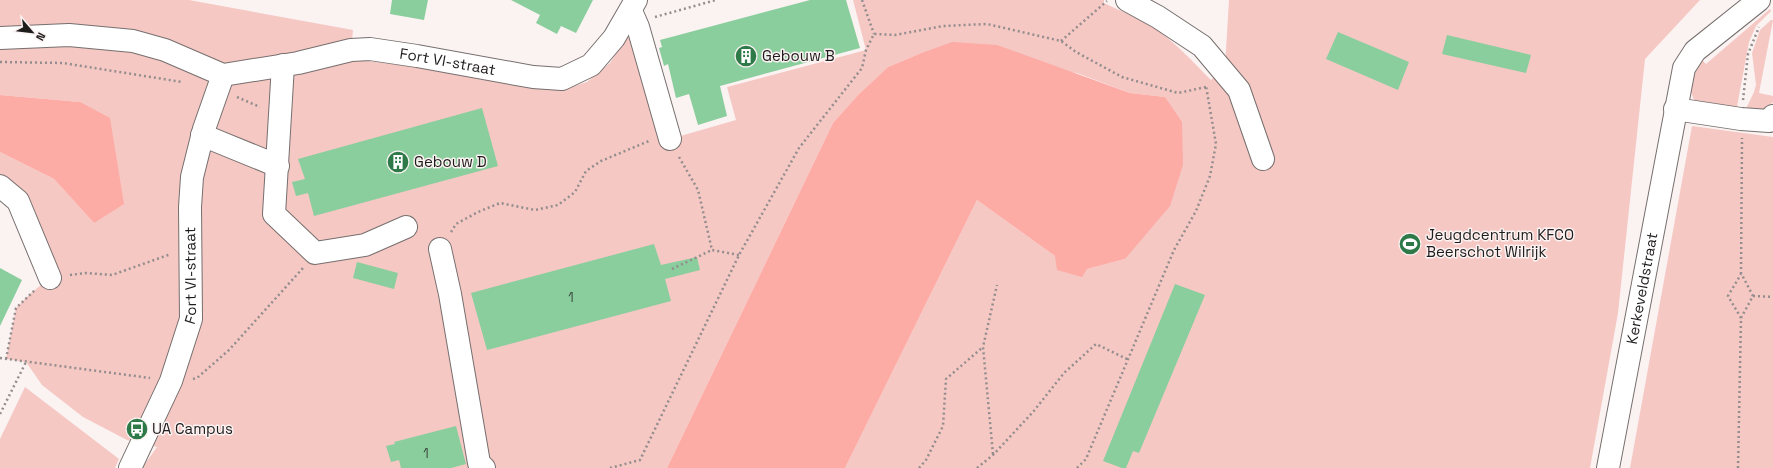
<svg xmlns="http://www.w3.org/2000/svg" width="1773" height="468" font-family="'Space Grotesk',sans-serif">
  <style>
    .green { fill: #f5c8c4 }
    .water { fill: #fdaba5 }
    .building { fill: #8ace9d }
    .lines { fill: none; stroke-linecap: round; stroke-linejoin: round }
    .minor-casing { stroke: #766f6e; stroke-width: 24 }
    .path { stroke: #938d8d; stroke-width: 2.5; stroke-dasharray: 2 3; stroke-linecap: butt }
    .minor { stroke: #fff; stroke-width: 22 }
    .labels { text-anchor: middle; stroke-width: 3; stroke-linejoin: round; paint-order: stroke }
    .number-label { font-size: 13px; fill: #3a483c }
    .poi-label { font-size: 15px; fill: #1f1c1c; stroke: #fbf2f2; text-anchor: start }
    .street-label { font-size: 15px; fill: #1f1c1c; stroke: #fbf2f2 }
  </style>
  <rect width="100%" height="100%" fill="#fbf2f2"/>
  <!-- green -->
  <path class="green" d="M0,0H189L353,30L351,50L367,61L416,67L529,88L562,90L587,82L610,63L626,38L638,27L670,139L736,120L727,87L866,50L853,0H1104V3C1121,11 1138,18 1154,28C1175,42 1193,62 1211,80L1225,67L1229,0H1700L1645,59L1618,313L1590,468H845L977,200L1055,256L1087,269L1125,259L1165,97L1130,93L1077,73L919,54L888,67L858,95L833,123L667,468H142L157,447L127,440L83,417L42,385L26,362L6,359L16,308L31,293L50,278L0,186V152L54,179L94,223L80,102L0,95Z
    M1770,9L1771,11L1756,26L1749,42L1736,112L1696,103C1686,88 1690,72 1702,60L1706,64Z
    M1771,20H1773L1759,93L1773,96V102L1764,111L1744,113L1754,92L1756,85L1752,53L1760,30Z
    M1692,126L1773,137V468H1630Z
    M25,387L119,459L115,468H0V439Z"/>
  <!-- water -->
  <path class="water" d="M952,42L997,45L1130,93L1165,97L1182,122L1183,165L1170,206L1125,259L1087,269L1082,277L1057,270L1055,256L977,200L845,468H667L833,123L858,95L888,67L919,54Z
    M0,95L80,102L110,118L124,204L94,223L54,179L0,152Z"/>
  <!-- building -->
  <path class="building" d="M392,0H428L424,20L390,14Z
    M511,0H593L576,33L561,26L557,34L536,23L540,15Z
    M810,0H846L860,48L720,86L727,116L698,125L689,94L676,98L668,64L664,66L659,48L662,47L660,40Z
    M1338,32L1409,62L1398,90L1326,59Z
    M1447,35L1531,55L1526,73L1442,54Z
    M482,108L498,166L314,216L308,193L296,196L292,182L305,179L298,159Z
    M654,244L661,265L697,257L700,270L665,279L671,301L487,350L471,293Z
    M357,262L398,273L394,289L353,278Z
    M0,268L22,280L0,326Z
    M1175,284L1205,295L1139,453L1133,451L1126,468H1122L1103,461Z
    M456,426L466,464L451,468H401L399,460L391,462L386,446L395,444L394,442Z"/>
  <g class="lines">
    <!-- minor casing -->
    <g class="minor-casing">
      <g id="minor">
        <path d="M1127,0L1158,17L1202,46L1239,90L1263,159"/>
        <path d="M631,11L638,27L670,139"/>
        <path id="s1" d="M0,38L69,35L133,41L165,50L223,75L298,63L351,50L370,49L417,56L533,77L562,79L591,65L614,38L636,0"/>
        <path d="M283,65L274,214L315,253L365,245L406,227"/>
        <path d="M1675,109L1741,119L1769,121L1773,116"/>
        <path d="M202,135L278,166"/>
        <path d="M0,186L18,201L50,278"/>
        <path d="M440,249L450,294L479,463L484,468"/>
        <path id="s2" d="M130,468L171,381L191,319L190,207L192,177L204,129L223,75"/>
        <path id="s3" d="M1608,468L1684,68L1695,51L1759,0"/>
      </g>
    </g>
    <!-- path -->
    <path class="path" d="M862,0L874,34
      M655,17L716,0
      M1061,41L1107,1
      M0,62L63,63L182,82
      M237,97L260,107
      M1743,100L1748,54L1759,27
      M679,157L698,190L712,250L739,255
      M451,232L456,224L478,212L500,203L535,210L558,205L575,192L586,171L601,161L649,141
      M672,269L712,250
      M70,275L86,273L112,275L171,254
      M1753,296L1773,297
      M1741,318L1728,296L1741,274
      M0,358L150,378
      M6,359L16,308L35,290
      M193,379L197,378L229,350L303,268
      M0,414L26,362
      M993,454L983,347L997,285
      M610,468L640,460L739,255L799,148L862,68L866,50L874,34L895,35L943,26L987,24L1061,41L1076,52L1122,77L1178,93L1206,87
      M919,468L926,460L943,426L946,379L983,347
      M977,468L993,455L1033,412L1064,373L1096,344L1129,360
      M1077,468L1086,459L1174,250L1196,211L1210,176L1216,144L1206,86
      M1738,468L1741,318L1753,296L1741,273L1742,138"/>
    <!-- minor -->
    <use href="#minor" class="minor"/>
  </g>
  <!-- icons -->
  <defs>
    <g id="building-disc" transform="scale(1.15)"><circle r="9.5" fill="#2d7a48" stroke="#fbf2f2"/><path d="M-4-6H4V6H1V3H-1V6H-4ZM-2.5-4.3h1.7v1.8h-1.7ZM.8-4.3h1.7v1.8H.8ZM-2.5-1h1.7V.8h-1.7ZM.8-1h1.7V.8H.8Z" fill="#fff"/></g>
    <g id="stadium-disc" transform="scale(1.15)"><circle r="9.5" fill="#2d7a48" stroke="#fbf2f2"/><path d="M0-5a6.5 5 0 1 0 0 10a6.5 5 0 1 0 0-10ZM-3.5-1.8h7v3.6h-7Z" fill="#fff"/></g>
    <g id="bus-disc" transform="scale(1.15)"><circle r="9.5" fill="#2d7a48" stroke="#fbf2f2"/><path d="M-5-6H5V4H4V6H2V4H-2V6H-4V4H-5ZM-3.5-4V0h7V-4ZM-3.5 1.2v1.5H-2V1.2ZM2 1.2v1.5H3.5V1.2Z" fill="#fff"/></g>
  </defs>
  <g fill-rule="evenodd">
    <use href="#building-disc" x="746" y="56"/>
    <use href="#building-disc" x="398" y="162"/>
    <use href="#stadium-disc" x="1410" y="244"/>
    <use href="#bus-disc" x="137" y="429"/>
  </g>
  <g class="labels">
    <!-- number labels -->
    <g class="number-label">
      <text x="571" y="302">1</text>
      <text x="426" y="458">1</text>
    </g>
    <!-- poi labels -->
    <g class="poi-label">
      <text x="762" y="61">Gebouw B</text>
      <text x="414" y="167">Gebouw D</text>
      <text x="1426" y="240">Jeugdcentrum KFCO<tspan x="1426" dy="17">Beerschot Wilrijk</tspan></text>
      <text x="152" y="434">UA Campus</text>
    </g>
    <!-- street labels -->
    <g class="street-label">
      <text dy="5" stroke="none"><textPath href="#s1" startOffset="458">Fort VI-straat</textPath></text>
      <text dy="5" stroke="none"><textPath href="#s2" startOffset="205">Fort VI-straat</textPath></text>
      <text dy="5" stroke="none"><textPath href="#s3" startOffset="183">Kerkeveldstraat</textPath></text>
    </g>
  </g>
  <!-- north arrow -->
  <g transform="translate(32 32) rotate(118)" stroke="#fbf2f2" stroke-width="3" paint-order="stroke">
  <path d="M0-3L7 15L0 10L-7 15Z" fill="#1f1c1c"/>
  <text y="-6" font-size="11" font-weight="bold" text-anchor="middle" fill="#1f1c1c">N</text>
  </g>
</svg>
